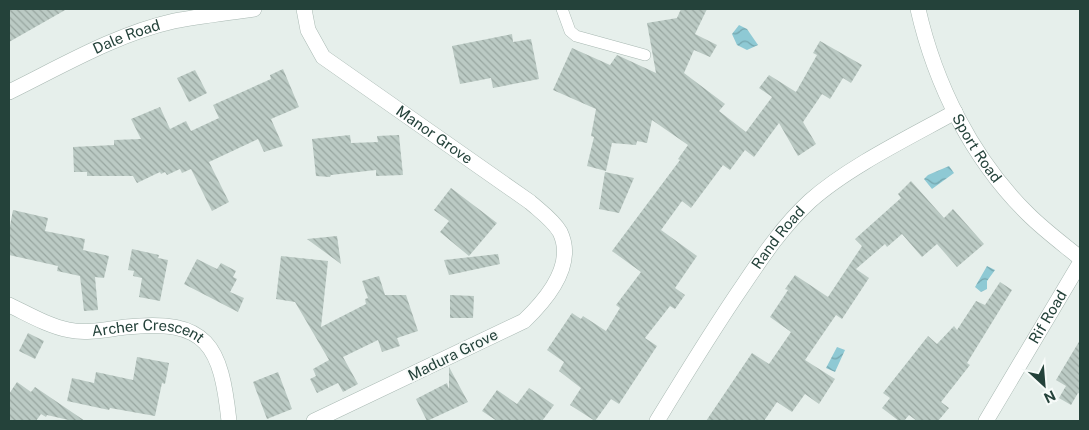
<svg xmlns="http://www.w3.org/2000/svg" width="1089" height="430" font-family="'Public Sans',sans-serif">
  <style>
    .water { fill: url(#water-waves) }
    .building { fill: url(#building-back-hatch) }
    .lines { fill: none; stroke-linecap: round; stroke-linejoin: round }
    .lane-casing { stroke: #a8b8b2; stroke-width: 12 }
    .street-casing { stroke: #a8b8b2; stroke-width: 16 }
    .lane { stroke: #fff; stroke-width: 11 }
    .street { stroke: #fff; stroke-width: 15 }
    .labels { text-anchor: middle; stroke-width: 4; stroke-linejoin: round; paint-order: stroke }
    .street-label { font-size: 15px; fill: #24423a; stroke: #f7fbf9 }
  </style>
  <defs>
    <pattern id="water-waves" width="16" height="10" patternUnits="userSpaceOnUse" patternTransform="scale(1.25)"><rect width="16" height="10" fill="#8ec9d4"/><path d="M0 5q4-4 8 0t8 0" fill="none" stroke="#74a5ad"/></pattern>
    <pattern id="building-back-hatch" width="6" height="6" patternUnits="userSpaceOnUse" patternTransform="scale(1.25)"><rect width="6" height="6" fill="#bbcac4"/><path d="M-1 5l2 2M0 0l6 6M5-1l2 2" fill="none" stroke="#98a6a0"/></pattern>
  </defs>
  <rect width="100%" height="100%" fill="#e6efeb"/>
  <!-- water -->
  <path class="water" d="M739,25L747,29L758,45L747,50L737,45L732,34Z
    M949,166L954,173L932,189L924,179L928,175Z
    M987,266L995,270L987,281V289L981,292L975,287Z
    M837,347L845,350L835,372L826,368Z"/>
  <!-- building -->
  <path class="building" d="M9,9H67L9,42Z
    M681,9H707L695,34L717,45L710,57L694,50L684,73L725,104L719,111L746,132L772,97L759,88L769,75L796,92L817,55L813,53L820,41L862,65L851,83L843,78L830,99L822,94L803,122L816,144L798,156L779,123L754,157L745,150L730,170L723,165L691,208L682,201L661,230L697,256L675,288L685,295L675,309L670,306L645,338L657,346L619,404L611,399L595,421L570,405L581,388L559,371L564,362L547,350L572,313L581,319L583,316L606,331L620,308L616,305L641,272L612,251L680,160L678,159L688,145L652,120L647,143L637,141L636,145L612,143L606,171L587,166L594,137L591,136L596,109L553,90L572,48L610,65L617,55L656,73L647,23L677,18Z
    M512,34L513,42L531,39L539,79L493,88L491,78L460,84L452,46Z
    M283,69L299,107L271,119L283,146L264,152L258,139L209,162L229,202L212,211L191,169L182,173L180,169L167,175L165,172L161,174L160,172L137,183L133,176H87V172H74L73,147L114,145V140L141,139L131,119L160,107L170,129L186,121L191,131L219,118L213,105L271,79L270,75Z
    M195,70L207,93L189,102L177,78Z
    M350,135L351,143L378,142L377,136L399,135L403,175L376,176V170L331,175L330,177L316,176L312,139Z
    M605,172L634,178L619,213L599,209Z
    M911,181L944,218L953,209L984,244L957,267L937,244L922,257L902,234L887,247L885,244L856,269L869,278L842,319L836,315L805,360L835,379L819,404L805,394L792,412L777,402L764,421H706L752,353L769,364L791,332L770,317L788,290L785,289L795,275L828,297L862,246L855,239L901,198L898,194Z
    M451,188L497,223L469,256L440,232L449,221L434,210Z
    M13,210L48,218L45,231L85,239L83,250L109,256L104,278L95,277L98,310L84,311L80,276L57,271L58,266L9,255V231Z
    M337,236L341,264L307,239Z
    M132,249L159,255L158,258L168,260L160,301L139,297L142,278L133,276L134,271L128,270Z
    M498,254L500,264L449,275L444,260Z
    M281,256L328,261L321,327L366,304L365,299L368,298L362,281L379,276L385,295H406L418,331L397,338L400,346L382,352L378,340L343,357L358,384L343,392L338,383L317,393L310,379L316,376L313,369L329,360L295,302L276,299Z
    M197,259L217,269L221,263L236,271L233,277L237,279L230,292L244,298L238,312L184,284Z
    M1000,282L1012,290L967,363L970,365L941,402L949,408L938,421H917L909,415L904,421H899L882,408L890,398L883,393L928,336L937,344L954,326L957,330L976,301L985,305Z
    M450,295L474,296L473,318H450Z
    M28,333L44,341L35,359L19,351Z
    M1080,340V394L1078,393L1071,405L1059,398L1066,386L1056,380Z
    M137,357L169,363L165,384L162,383L155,416L110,408L109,410L67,401L72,378L94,383L96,372L133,380Z
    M449,367L468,402L427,421L416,399L447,383L449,389Z
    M278,372L292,409L267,419L253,382Z
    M17,382L31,392L35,387L85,421H73L47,415L46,417L41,414L36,421H9V394Z
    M529,388L554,405L542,421H497L482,411L497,390L517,404Z"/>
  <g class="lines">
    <!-- lane casing -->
    <g class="lane-casing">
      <path id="lane" d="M562,9L570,31L576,36L645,55"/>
    </g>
    <!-- street casing -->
    <g class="street-casing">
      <g id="street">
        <path id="s1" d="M304,9L308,30L323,57L530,202C540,211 553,220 560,232C576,265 546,300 524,321L314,421"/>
        <path id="s2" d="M918,9C935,84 972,159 1028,214C1044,230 1063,244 1080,258"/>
        <path id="s3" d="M9,92C62,66 116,34 174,21C200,16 227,13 254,9"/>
        <path id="s4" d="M9,305C28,314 48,326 69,330C87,334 108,329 126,327C208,318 221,346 229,421"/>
        <path id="s5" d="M657,421C685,375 713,329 744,284C764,254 784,225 810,201C848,167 910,137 955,112"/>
        <path id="s6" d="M986,421L1080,263"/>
      </g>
    </g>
    <!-- lane -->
    <use href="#lane" class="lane"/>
    <!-- street -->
    <use href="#street" class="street"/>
  </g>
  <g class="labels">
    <!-- street labels -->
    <g class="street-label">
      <text dy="5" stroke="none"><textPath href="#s3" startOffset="130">Dale Road</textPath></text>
      <text dy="5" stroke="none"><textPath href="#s1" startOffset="188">Manor Grove</textPath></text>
      <text dy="5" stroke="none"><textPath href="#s2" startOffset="152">Sport Road</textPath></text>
      <text dy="5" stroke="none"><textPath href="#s5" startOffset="220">Rand Road</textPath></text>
      <text dy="5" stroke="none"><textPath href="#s6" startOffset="121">Rif Road</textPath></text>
      <text dy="5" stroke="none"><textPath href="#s4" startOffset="145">Archer Crescent</textPath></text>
      <text transform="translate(453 355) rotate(-26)" y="5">Madura Grove</text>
    </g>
  </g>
  <!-- border -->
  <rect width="1089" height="430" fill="none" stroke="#24423a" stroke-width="20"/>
  <!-- north arrow -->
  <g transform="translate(1044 385) rotate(154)" stroke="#f7fbf9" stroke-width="4" paint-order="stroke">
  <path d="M0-4L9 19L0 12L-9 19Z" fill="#24423a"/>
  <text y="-8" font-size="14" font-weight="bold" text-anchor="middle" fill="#24423a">N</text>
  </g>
</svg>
